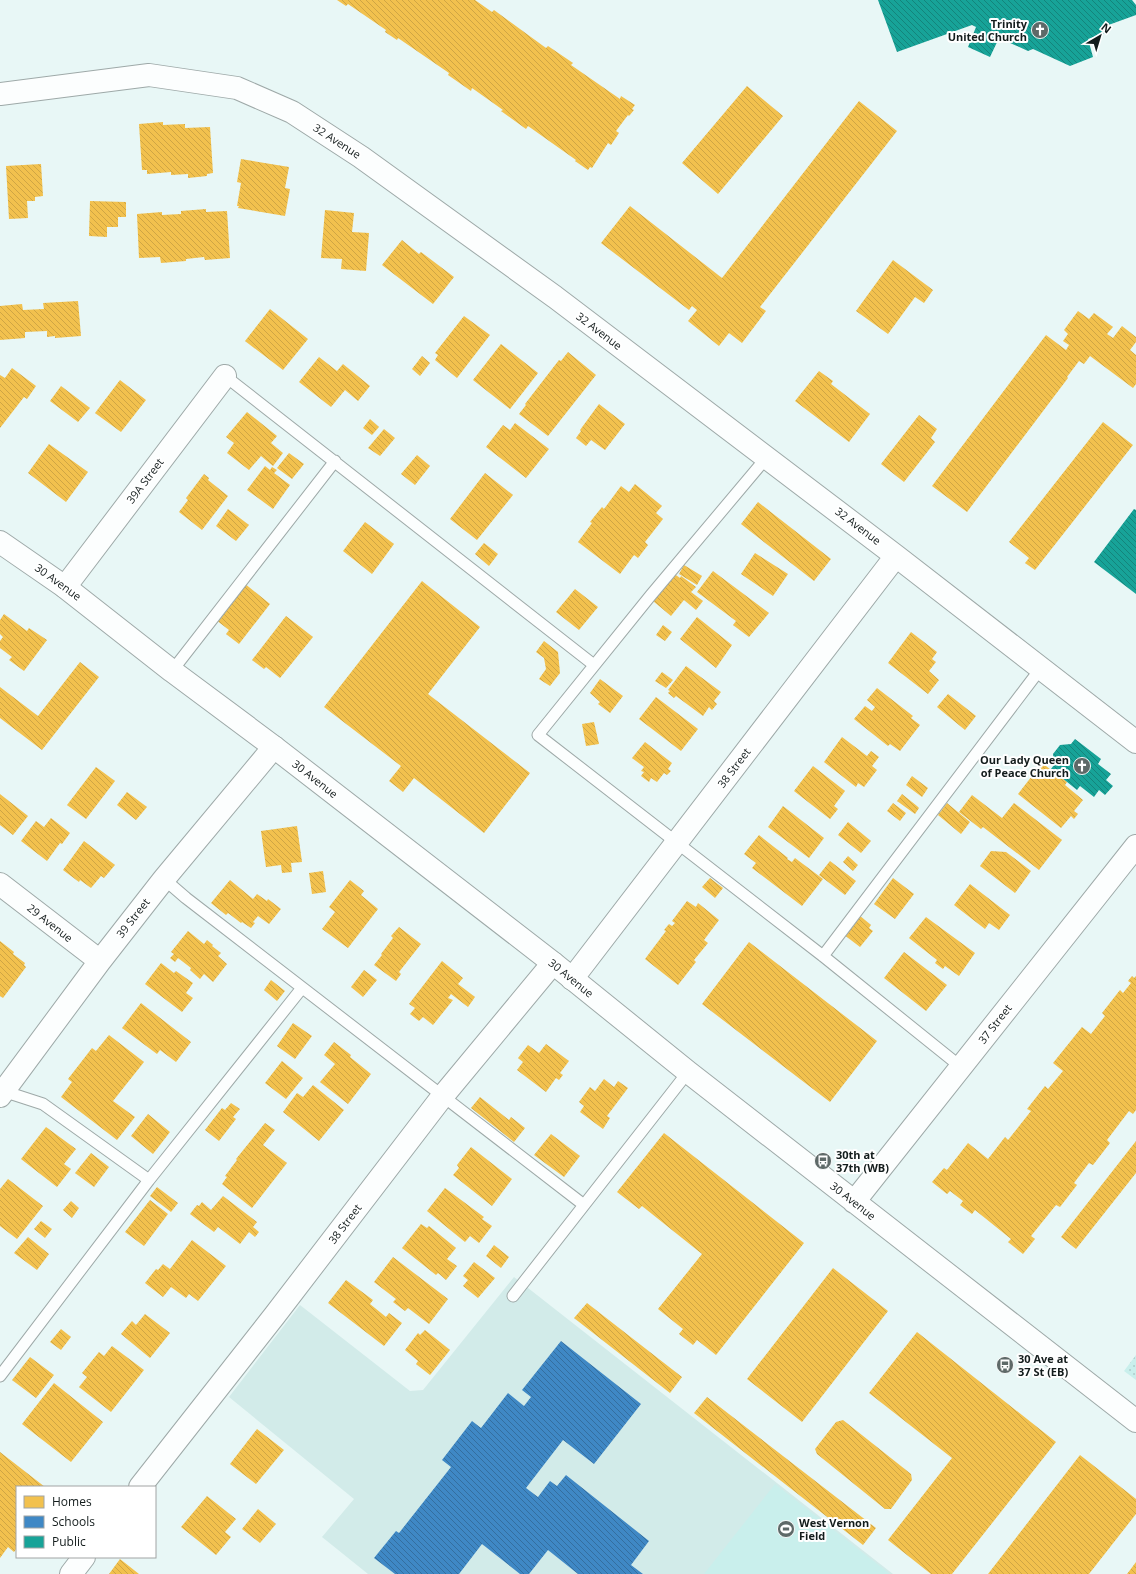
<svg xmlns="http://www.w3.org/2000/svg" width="1136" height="1574" font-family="'Open Sans',sans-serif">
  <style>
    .built { fill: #d2ebe9 }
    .grass { fill: url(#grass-dots) }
    .park { fill: #c9efec }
    .homes { fill: url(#homes-back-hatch) }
    .schools { fill: url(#schools-back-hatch) }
    .public { fill: url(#public-back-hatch) }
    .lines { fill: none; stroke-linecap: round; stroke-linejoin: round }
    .lane-casing { stroke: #9ea9a8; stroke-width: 13 }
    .street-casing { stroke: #9ea9a8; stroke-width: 24 }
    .secondary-casing { stroke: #9ea9a8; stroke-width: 24 }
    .lane { stroke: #fcfefe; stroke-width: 11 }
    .street { stroke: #fcfefe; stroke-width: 22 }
    .secondary { stroke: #fcfefe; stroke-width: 22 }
    .labels { text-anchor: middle; stroke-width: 4; stroke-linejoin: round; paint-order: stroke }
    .poi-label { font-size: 11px; font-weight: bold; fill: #131c1c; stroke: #fff; text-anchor: start }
    .street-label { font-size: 11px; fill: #131c1c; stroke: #fff }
  </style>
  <defs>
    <pattern id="grass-dots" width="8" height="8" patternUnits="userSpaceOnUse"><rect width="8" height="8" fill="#c9efec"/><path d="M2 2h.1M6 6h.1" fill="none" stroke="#acccca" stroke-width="1.8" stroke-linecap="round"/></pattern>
    <pattern id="homes-back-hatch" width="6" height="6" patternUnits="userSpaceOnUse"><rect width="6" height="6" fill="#f2c14e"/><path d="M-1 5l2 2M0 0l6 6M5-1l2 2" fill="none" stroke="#cfa544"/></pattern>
    <pattern id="schools-back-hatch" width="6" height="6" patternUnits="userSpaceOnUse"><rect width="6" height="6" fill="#3f88c5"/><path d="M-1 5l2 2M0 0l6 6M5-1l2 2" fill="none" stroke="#346e9f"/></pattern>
    <pattern id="public-back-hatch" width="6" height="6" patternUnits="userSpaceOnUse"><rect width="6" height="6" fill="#17a398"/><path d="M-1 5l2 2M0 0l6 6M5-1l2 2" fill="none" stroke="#14847b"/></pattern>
  </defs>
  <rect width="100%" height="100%" fill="#e8f7f6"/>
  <!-- built -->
  <path class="built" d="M514,1277L893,1574H368L322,1537L354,1499L229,1397L300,1305L410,1391L423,1390Z"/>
  <!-- grass -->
  <path class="grass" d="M1136,1355V1380L1124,1371Z"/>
  <!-- park -->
  <path class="park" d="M775,1484L890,1574H704Z"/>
  <!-- homes -->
  <path class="homes" d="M337,0H475L492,12L494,10L546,48L548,46L573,63L571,65L620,99L621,96L635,105L632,109L634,110L629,116L628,115L616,131L619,133L611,145L608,143L592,168L590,167L588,170L575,161L576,160L528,126L526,129L501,111L503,110L472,88L471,91L448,75L449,73L398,38L397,40L385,32L386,30L348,4L346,6Z
    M747,86L783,116L718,194L682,163Z
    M859,101L897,131L760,307L766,311L742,343L729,333L719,346L688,321L697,310L692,306L689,310L601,243L630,206L722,278Z
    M163,122V125L185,124V128L210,127L213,173L207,174V176L188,178V174L171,175V172L147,174V170H142L139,124Z
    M241,159L289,167L285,188L290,189L285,216L238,208L239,206H237L241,183L237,182Z
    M41,164L43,196L35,197V201H27L28,218L9,219L6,166Z
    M90,201L126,202V217H118V227H107V237L89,236Z
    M206,209V212L227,211L230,258L205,260L204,257L186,259V261L161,263L160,257L139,258L137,214L162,212V215L181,214V211Z
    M325,210L354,213L352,232L369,233L366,271L341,269L342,259L321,258Z
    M402,240L419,254L421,252L454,277L433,304L382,265Z
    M893,260L933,290L924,303L915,297L888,334L856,311Z
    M78,301L81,336L55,338V336L47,337V331L25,332V338L0,340V306L22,304L23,310L44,309L43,303Z
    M270,309L308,339L283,370L245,341Z
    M1078,311L1089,319L1094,313L1113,327L1107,334L1113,338L1122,326L1136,337V342L1130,350L1136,355V384L1133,388L1090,356L1084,364L1079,361L1067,377L1068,378L967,512L932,486L1046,335L1066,350L1069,345L1063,341L1068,334L1064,330Z
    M464,316L490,335L457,378L435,360L438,355L435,353Z
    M501,344L538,373L510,409L473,380Z
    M568,352L596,375L548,436L519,414L526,405L525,404L559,360L561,361Z
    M422,356L430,363L420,376L412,369Z
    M319,357L337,371L343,364L370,386L358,401L345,390L331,407L299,382Z
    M12,368L36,386L27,399L24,397L0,428V375L5,378Z
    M819,371L833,381L831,384L870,414L849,442L795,401Z
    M120,380L146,400L121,432L95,413Z
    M61,386L90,408L78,422L50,401Z
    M599,404L625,424L605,450L591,440L586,446L576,438L581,431L580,430Z
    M247,412L277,436L271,443L283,453L273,466L261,456L249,470L227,453L234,443L226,437Z
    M919,415L937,429L931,438L935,442L904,482L881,464Z
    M370,419L379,427L372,435L363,428Z
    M1103,422L1133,445L1035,570L1025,563L1029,558L1009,542Z
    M515,423L549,449L526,478L486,447L503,425L510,430Z
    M384,429L395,438L380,456L368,448Z
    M49,444L88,472L66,502L28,473Z
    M289,453L304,464L292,479L277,468Z
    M417,455L430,466L415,485L401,474Z
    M265,466L270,470L272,467L277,470L274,473L290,485L273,509L247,490Z
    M485,473L513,495L477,540L450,519Z
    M204,474L209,478L208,480L228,496L202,530L179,512L188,500L186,498Z
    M635,484L662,506L656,513L663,519L645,542L648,545L638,558L634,555L620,574L578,542L592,523L590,522L602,507L604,509L621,486L629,492Z
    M758,502L831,559L814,581L741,524Z
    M228,509L249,525L236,541L216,526Z
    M365,522L394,544L372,574L343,551Z
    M484,543L498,554L489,566L475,554Z
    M755,553L788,574L773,596L741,574Z
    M684,565L702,576L697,585L679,574Z
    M713,571L769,613L749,637L733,625L736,621L697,592Z
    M673,573L680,578L681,576L696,587L691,592L703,601L696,610L684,600L671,616L653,601Z
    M422,581L480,627L428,694L530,773L484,833L414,778L403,792L389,781L401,766L324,707Z
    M244,583L270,604L239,644L226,634L229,630L216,620Z
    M575,589L598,607L579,630L556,612Z
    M4,614L27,631L29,628L47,640L24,671L9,660L12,657L0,648V641L3,637L0,634V620Z
    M286,616L313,637L280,678L266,667L264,669L252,660Z
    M697,617L732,645L716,668L680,639Z
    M663,625L672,632L665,641L656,635Z
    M911,632L937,652L932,659L936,662L929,671L939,680L928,694L888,663Z
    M544,641L558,652L560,673L550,686L539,679L546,669L544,658L536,652Z
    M80,662L99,677L42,750L0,718V687L38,716Z
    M686,666L721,692L714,701L717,704L712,710L709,707L703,716L676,696L674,698L668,693L670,691L668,690Z
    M662,672L673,680L666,688L655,681Z
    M600,679L623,696L610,713L598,704L600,702L590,693Z
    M877,688L913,716L911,718L920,725L900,751L890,744L888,746L854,719L865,706L872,711L875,707L867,700Z
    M948,694L976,716L965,730L937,707Z
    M656,697L698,729L681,751L639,719Z
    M594,722L599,744L586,746L582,724Z
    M842,737L867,756L871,751L879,757L872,766L877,770L864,787L858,783L856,787L824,762Z
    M645,742L672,763L668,769L671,771L667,775L664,773L657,782L651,778L649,782L641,776L644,772L641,771L644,767L632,758Z
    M1042,763L1067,782L1065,785L1083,800L1074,811L1078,814L1074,819L1071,816L1061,828L1018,794Z
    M813,766L845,791L834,806L838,809L830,819L794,791Z
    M96,767L115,781L86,819L67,805Z
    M912,776L928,788L922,797L906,785Z
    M127,792L147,807L136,820L117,805Z
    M0,794L28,816L13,835L0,825Z
    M902,794L917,806L919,808L915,814L897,801Z
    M972,795L1002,818L1014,803L1062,840L1039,870L983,827L981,829L959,812Z
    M893,803L906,813L900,821L887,811Z
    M947,803L970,822L961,834L938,815Z
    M783,806L824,838L809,858L768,827Z
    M51,818L70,833L62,844L60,843L47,861L21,841L36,821L44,827Z
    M848,822L871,841L861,853L838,835Z
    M297,826L302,862L291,863L292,872L282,873L281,865L266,867L261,831Z
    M759,835L788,858L787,859L792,862L795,858L823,879L802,906L752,868L756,863L744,854Z
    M84,841L115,865L104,878L101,876L91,888L80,880L79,882L63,870Z
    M991,851L1006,852L1031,871L1015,893L980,866Z
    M848,856L858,865L853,871L843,862Z
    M830,861L856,881L845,895L819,875Z
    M323,871L326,892L312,894L309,873Z
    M710,878L723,888L715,898L702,887Z
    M893,878L914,894L895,919L874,904Z
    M230,880L253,899L257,894L267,901L268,899L281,909L269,924L258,916L253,922L255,923L251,928L242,922L241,923L228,913L226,915L211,903Z
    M350,880L364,891L361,895L378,909L348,948L322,929L335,912L329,907Z
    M970,884L1010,915L999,930L989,923L985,929L954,905Z
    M687,901L696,907L698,903L719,920L704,940L708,943L694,960L696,962L678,985L645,959L666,931L664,930L669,924L672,926L675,923L672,921Z
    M859,915L871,925L869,928L873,931L860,947L843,934Z
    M926,917L975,953L959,976L945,966L943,969L935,963L937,960L909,938Z
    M399,927L421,944L399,972L401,974L396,981L374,965L382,955L381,954L393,938L391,936Z
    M188,931L204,944L207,940L213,945L212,946L221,953L218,956L227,964L213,982L204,974L200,979L190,970L191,968L178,958L175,962L170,958L174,954L171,952Z
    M0,941L14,952L13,954L25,963L24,965L26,967L3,998L0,996Z
    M749,942L877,1041L830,1102L702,1004Z
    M904,952L947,985L926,1011L884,978Z
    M442,961L463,978L458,984L475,997L468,1007L451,994L448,998L453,1000L433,1025L423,1017L419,1021L410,1014L415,1008L409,1004Z
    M161,963L174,973L176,971L193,983L186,993L193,998L182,1012L145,984Z
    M364,970L377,980L363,997L351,987Z
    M1132,976L1134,978L1136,976V1110L1133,1114L1129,1111L1107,1140L1110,1143L1093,1165L1089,1163L1074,1183L1077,1185L1060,1207L1056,1205L1031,1236L1035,1239L1023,1254L1008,1242L1011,1239L975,1210L972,1214L960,1205L963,1201L950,1191L947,1194L932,1182L944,1168L947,1170L968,1143L988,1159L1005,1137L1008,1140L1031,1111L1027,1109L1045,1086L1048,1089L1063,1071L1053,1063L1082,1027L1091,1034L1105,1016L1102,1013L1120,990L1123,993L1131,983L1128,981Z
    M271,980L285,991L277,1001L264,990Z
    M141,1003L191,1042L176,1062L160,1050L157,1054L122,1028Z
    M293,1023L312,1036L295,1059L277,1046Z
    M109,1035L144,1062L113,1101L135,1117L117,1140L61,1097L72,1082L68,1079L92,1048L96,1051Z
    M334,1042L351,1055L350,1057L371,1074L348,1104L320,1082L335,1064L324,1055Z
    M546,1044L569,1061L560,1073L563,1075L559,1080L556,1078L546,1092L517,1070L523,1062L518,1058L528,1045L539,1053Z
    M282,1061L303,1078L286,1099L265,1083Z
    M604,1079L614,1087L618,1081L628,1088L607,1116L610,1118L603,1129L580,1112L584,1106L579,1102L590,1087L595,1091Z
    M313,1085L344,1110L319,1141L283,1112L297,1093L303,1097Z
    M480,1097L509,1120L511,1117L525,1128L514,1142L471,1108Z
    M231,1103L240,1109L233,1117L236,1119L219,1141L205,1130L222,1108L225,1110Z
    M148,1114L170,1132L153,1154L131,1136Z
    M265,1123L275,1130L263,1145L287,1163L252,1208L222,1184L227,1177L225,1176L237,1160L236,1159Z
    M46,1127L76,1149L64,1164L71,1169L57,1187L21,1159Z
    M664,1133L804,1243L716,1355L697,1340L693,1345L679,1334L683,1329L658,1309L702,1254L642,1206L639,1209L617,1192Z
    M551,1134L580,1156L564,1177L534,1155Z
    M1136,1141V1173L1076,1249L1061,1237Z
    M471,1147L512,1179L492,1206L453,1175L459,1168L457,1165Z
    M91,1153L109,1167L94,1187L75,1173Z
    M8,1179L43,1206L17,1239L0,1226V1189Z
    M157,1187L178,1203L171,1212L150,1196Z
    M445,1188L484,1217L482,1219L492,1226L479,1243L470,1236L465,1242L427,1211Z
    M223,1196L257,1222L253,1227L259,1232L255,1237L249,1232L240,1244L218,1227L214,1232L190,1214L197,1205L199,1206L202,1202L211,1210Z
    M150,1200L168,1214L144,1246L125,1232Z
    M71,1201L79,1208L72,1218L63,1210Z
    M41,1221L52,1229L45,1238L34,1229Z
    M421,1224L427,1228L429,1226L456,1248L447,1259L457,1266L446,1280L438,1273L436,1275L402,1248Z
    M28,1237L49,1254L37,1270L14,1253Z
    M192,1240L226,1266L198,1301L189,1294L186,1298L171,1287L163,1297L145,1283L156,1269L158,1270L163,1264L170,1269Z
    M494,1245L509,1257L501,1268L486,1256Z
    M393,1257L448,1299L429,1324L408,1308L405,1311L393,1302L396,1299L374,1282Z
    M474,1262L495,1278L478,1298L463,1286L468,1280L463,1276Z
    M833,1268L888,1311L802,1422L747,1379Z
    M346,1280L373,1300L370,1304L386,1317L389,1313L402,1323L384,1346L328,1303Z
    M587,1303L682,1377L670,1393L574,1318Z
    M145,1314L170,1333L150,1358L121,1334L132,1321L136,1325Z
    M61,1329L71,1337L61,1350L50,1342Z
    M425,1330L450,1350L430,1375L416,1364L418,1361L405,1350L418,1333L420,1335Z
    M917,1332L1056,1442L952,1574H931L888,1540L952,1458L869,1393Z
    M112,1346L144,1370L111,1412L79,1387L87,1377L82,1373L99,1352L104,1356Z
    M30,1357L54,1375L36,1398L12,1380Z
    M54,1383L103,1422L71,1462L22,1424Z
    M707,1397L876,1528L863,1545L694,1413Z
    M843,1420L911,1474L912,1480L891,1509H885L817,1454L815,1449L836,1422Z
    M257,1429L284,1450L256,1484L230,1464Z
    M0,1452L45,1487H17V1548L14,1552L8,1547L0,1558Z
    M1080,1455L1136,1499V1514L1089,1574H988Z
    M207,1496L236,1519L225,1532L231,1537L216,1555L181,1527Z
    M258,1509L276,1524L260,1543L242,1529Z
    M120,1559L139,1574H109Z
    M1136,1562V1574H1127Z"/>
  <!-- schools -->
  <path class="schools" d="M561,1341L641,1404L594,1464L563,1440L526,1488L538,1497L550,1481L557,1486L566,1475L649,1541L631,1565L643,1574H578L548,1550L529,1574H520L482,1544L459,1574H395L374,1558L396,1531L399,1533L451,1467L442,1460L472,1421L481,1428L508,1393L524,1406L531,1397L522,1390Z"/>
  <!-- public -->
  <path class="public" d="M878,0H1132L1136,5V15L1103,27L1105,33L1088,39L1093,57L1070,66L1033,49L1028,51L999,38L990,57L968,47L976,27L972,25L897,52Z
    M1134,509L1136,510V594L1094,562Z
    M1075,739L1101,759L1098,764L1111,774L1106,780L1113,786L1105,795L1099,790L1094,797L1080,786L1077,790L1051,769L1054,765L1053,754L1060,745L1071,744Z"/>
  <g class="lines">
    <!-- lane casing -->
    <g class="lane-casing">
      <path id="lane" d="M225,376L594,665
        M767,457L651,595L538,735L823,956L961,1067
        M172,671L335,461
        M164,879L186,898L584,1205
        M823,956L1041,668
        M3,1091L43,1104L149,1180
        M513,1296L688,1072
        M0,1376L149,1180L302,988"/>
    </g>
    <!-- street casing -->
    <g class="street-casing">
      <path id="street" d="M0,94L149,75L237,88L292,112L361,157L555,297L896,556L1136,742
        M65,587L225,376
        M0,884L100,961
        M572,979L896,556
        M0,1096L100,961L164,879L274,747
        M140,1487L275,1315L442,1097L553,963
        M71,1574L84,1557"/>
    </g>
    <!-- secondary casing -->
    <g class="secondary-casing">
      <path id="secondary" d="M0,542L65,587L172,671L274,747L553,963L688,1072L1136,1421
        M854,1202L1136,846"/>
    </g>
    <!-- lane -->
    <use href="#lane" class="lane"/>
    <!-- street -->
    <use href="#street" class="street"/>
    <!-- secondary -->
    <use href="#secondary" class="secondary"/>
  </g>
  <!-- icons -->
  <defs>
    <g id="church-disc" transform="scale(0.9)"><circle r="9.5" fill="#5e6968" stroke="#fff"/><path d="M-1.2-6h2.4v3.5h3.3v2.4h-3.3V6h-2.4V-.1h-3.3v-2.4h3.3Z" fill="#fff"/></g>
    <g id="bus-disc" transform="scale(0.9)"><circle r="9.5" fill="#5e6968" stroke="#fff"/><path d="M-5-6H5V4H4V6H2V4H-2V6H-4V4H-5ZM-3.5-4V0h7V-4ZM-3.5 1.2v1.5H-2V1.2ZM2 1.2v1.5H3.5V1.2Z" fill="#fff"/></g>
    <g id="stadium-disc" transform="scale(0.9)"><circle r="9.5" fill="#5e6968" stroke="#fff"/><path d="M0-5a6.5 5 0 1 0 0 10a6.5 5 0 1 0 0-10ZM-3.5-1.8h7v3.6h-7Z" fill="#fff"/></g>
  </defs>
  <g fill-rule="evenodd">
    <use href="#church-disc" x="1040" y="30"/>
    <use href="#church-disc" x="1082" y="766"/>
    <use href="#bus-disc" x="823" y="1161"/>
    <use href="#bus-disc" x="1005" y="1365"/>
    <use href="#stadium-disc" x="786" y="1529"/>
  </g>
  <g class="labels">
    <!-- poi labels -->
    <g class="poi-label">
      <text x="1027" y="28" text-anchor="end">Trinity<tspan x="1027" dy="13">United Church</tspan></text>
      <text x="1069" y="764" text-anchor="end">Our Lady Queen<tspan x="1069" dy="13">of Peace Church</tspan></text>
      <text x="836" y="1159">30th at<tspan x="836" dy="13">37th (WB)</tspan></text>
      <text x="1018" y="1363">30 Ave at<tspan x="1018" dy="13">37 St (EB)</tspan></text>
      <text x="799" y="1527">West Vernon<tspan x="799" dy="13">Field</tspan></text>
    </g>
    <!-- street labels -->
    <g class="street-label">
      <text transform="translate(337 141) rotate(33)" y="4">32 Avenue</text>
      <text transform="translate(599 331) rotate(37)" y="4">32 Avenue</text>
      <text transform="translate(145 481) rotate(-53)" y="4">39A Street</text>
      <text transform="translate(858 526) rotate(37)" y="4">32 Avenue</text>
      <text transform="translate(58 582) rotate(36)" y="4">30 Avenue</text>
      <text transform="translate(734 768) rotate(-53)" y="4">38 Street</text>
      <text transform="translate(315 779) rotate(38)" y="4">30 Avenue</text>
      <text transform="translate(133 918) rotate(-52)" y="4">39 Street</text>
      <text transform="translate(50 923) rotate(38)" y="4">29 Avenue</text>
      <text transform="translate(571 978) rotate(39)" y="4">30 Avenue</text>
      <text transform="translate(995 1024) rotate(-52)" y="4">37 Street</text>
      <text transform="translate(853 1201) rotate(38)" y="4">30 Avenue</text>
      <text transform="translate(345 1224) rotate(-53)" y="4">38 Street</text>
    </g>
  </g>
  <!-- legend -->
  <rect x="16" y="1486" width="140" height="72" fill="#ffffff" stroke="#a1a4a4"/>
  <rect x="24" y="1496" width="20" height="12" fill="#f2c14e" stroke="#a1a4a4"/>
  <text x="52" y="1506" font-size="12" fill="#131c1c">Homes</text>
  <rect x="24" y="1516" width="20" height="12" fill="#3f88c5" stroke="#a1a4a4"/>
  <text x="52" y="1526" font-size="12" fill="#131c1c">Schools</text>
  <rect x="24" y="1536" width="20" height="12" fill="#17a398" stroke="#a1a4a4"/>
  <text x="52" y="1546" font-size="12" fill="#131c1c">Public</text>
  <!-- north arrow -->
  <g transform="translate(1100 36) rotate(38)" stroke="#ffffff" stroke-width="3" paint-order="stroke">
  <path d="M0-3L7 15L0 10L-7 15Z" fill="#131c1c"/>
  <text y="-6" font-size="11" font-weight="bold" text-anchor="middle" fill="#131c1c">N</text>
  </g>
</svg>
